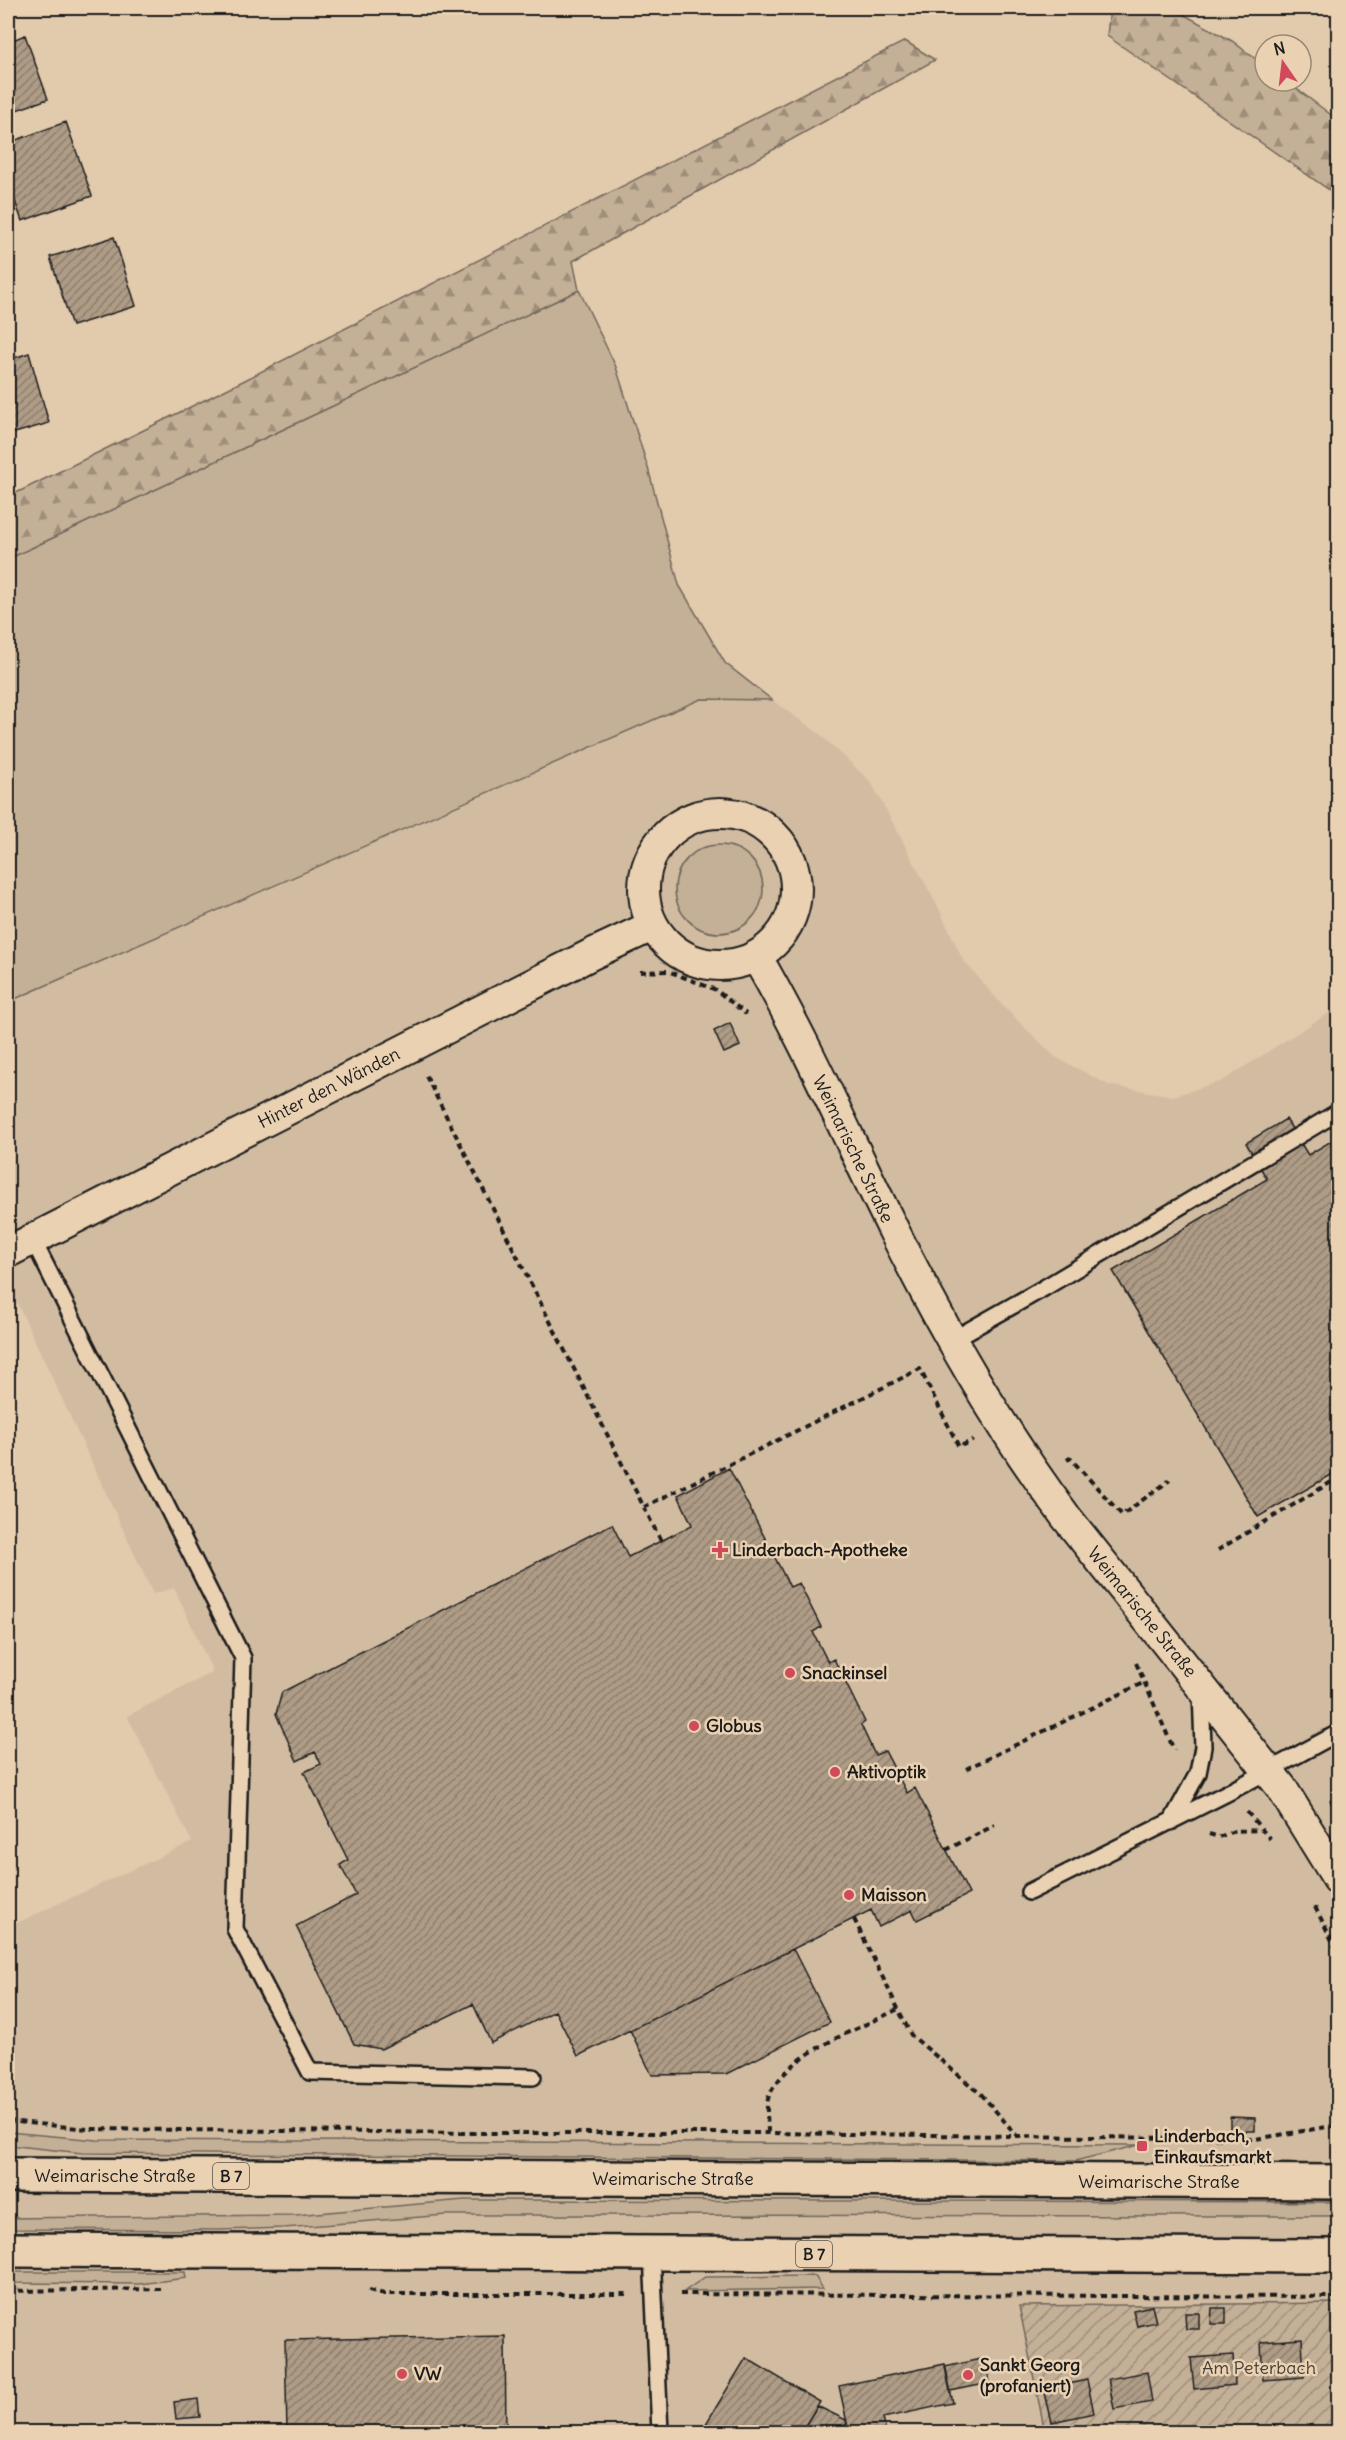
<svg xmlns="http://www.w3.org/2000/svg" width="1346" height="2440" font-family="Delius,sans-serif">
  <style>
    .built { fill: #d2bca1 }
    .grass { fill: #c4b097; stroke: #70665a; stroke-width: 1.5 }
    .forest { fill: url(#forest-firs); stroke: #70665a; stroke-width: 1.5 }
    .garden { fill: url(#garden-furrows); stroke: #70665a; stroke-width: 1.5 }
    .building { fill: url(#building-hatch); stroke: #1c1c1c; stroke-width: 1.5 }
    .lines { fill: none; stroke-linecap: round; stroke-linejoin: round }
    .service-casing { stroke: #1c1c1c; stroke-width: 20 }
    .minor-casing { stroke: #1c1c1c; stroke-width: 34 }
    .primary-casing { stroke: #1c1c1c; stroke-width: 38 }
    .path { stroke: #1c1c1c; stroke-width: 4; stroke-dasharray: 6 4.5; stroke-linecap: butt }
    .service { stroke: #ead1b2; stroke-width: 15 }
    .minor { stroke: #ead1b2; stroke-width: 30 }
    .primary { stroke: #ead1b2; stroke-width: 33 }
    .poi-dot { fill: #d1495b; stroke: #ead1b2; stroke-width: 2 }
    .labels { text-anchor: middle; stroke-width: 5; stroke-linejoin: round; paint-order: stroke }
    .shield { fill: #ead1b2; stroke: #5a5249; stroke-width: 1.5 }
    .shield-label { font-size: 16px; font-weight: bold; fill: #1c1c1c }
    .street-label { font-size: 18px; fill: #1c1c1c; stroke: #ead1b2 }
    .poi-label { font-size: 18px; font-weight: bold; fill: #1c1c1c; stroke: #ead1b2; text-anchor: start }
    .park-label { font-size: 18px; fill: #46413b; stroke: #ead1b2 }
  </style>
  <defs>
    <pattern id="forest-firs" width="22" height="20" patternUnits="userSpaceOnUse" patternTransform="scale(1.5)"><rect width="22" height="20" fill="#c4b097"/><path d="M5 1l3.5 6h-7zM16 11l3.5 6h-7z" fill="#9e8e7a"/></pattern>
    <pattern id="garden-furrows" width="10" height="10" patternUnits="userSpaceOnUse" patternTransform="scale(1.5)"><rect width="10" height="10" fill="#c4b097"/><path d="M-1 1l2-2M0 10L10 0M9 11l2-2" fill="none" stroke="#9e8e7a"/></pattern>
    <pattern id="building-hatch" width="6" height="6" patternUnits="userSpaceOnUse" patternTransform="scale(1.5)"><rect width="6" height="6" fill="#ae9c86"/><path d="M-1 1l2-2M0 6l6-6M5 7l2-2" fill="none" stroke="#8d7e6d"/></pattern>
  </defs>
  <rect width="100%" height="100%" fill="#e2caac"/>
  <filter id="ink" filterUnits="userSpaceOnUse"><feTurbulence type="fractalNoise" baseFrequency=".0167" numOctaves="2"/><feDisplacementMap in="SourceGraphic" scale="12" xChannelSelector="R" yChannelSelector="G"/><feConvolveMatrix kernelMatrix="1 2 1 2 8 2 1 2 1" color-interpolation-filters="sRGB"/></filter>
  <g filter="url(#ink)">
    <!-- built -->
    <path class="built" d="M702,699L772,700L820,734L871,782L940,911L963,960L1004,1007L1055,1057L1109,1085L1173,1096L1222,1081L1338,1007V2303L1019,2306L1045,2432H8V1927L192,1842L127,1716L213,1672L174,1588L153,1594L15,1298L8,1275V1002Z"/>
    <!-- grass -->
    <path class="grass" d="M579,290L616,367L648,468L679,585L725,663L772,700L701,699L8,1002V559Z
      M675 889a44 44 0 1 1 88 0a44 44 0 1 1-88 0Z
      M8,2132L97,2140L1139,2145L1075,2161L82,2153L8,2145Z
      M464,2200L1338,2202V2216L446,2215L284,2228L220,2230L8,2229V2218L295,2215Z
      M8,2272H185L186,2278L139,2284L8,2283Z
      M815,2276L823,2289L685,2291L705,2277Z"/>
    <!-- forest -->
    <path class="forest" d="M1110,8H1172L1232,41L1265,66V81H1286L1338,120V196L1107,36Z
      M905,41L935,60L573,261L579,290L8,559V497L243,381Z"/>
    <!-- garden -->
    <path class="garden" d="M1338,2303V2432H1045L1019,2306Z"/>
    <!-- building -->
    <path class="building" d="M25,35L48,99L8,113V42Z
      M66,122L92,196L22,221L8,181V143Z
      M114,237L136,306L72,326L50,257Z
      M29,353L49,423L8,435V360Z
      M730,1023L740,1046L724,1053L714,1031Z
      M1286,1119L1308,1155L1338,1137V1471L1258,1517L1113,1271L1267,1179L1246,1143Z
      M729,1468L790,1587L799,1583L821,1627L813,1632L828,1662L834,1659L865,1722L861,1725L875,1755L885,1751L907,1793L915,1788L969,1894L917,1920L912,1910L879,1927L871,1910L578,2056L555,2011L491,2043L473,2004L381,2049L354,2044L296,1926L356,1895L340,1865L348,1860L304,1772L321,1764L315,1752L297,1761L276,1714L282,1692L612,1524L628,1557L661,1541L692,1525L678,1495Z
      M793,1949L830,2022L726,2074L652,2075L630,2030Z
      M1230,2117L1255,2118V2131H1230Z
      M1152,2306L1156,2322L1137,2326L1133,2310Z
      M1212,2308H1226V2324H1211Z
      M1185,2313H1199V2329H1186Z
      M505,2336L506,2432H287L285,2340Z
      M1302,2339L1304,2377L1263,2380L1261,2342Z
      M1233,2355L1235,2385L1194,2389L1191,2358Z
      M746,2358L820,2402L801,2432H701Z
      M985,2358L990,2383L950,2391L945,2367Z
      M945,2364L953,2403L883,2418L886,2432H849L839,2386Z
      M1147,2372L1152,2402L1114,2409L1108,2379Z
      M1087,2380L1094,2413L1052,2422L1044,2389Z
      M198,2399L200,2417L176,2419L174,2402Z
      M817,2406L846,2420L848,2429L830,2432H801Z"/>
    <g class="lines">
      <!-- service casing -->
      <g class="service-casing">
        <path id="service" d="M33,1240L243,1658L235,1929L310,2072L533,2077
          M952,1340L1044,1288L1338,1112
          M1171,1822L1198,1773L1203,1747L1201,1691
          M1029,1892L1231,1791L1338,1733
          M652,2253L660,2432"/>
      </g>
      <!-- minor casing -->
      <g class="minor-casing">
        <path id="minor" d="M644 889a76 76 0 1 1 152 0a76 76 0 1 1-152 0Z
          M756,956C808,1045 849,1141 895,1233C944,1331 1000,1429 1066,1517L1281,1787L1338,1879
          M8,1252L592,954L652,926"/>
      </g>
      <!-- primary casing -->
      <g class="primary-casing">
        <path id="primary" d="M8,2175L1338,2182
          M8,2250L1338,2256"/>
      </g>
      <!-- path -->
      <path class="path" d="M640,972L668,971L716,990L746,1014
        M426,1076L661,1541
        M1067,1460L1070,1458L1122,1515L1170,1480
        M644,1507L920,1369L959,1447L973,1440
        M1218,1550L1338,1478
        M1136,1663L1174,1750
        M966,1769L1143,1683
        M1330,1802L1338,1800
        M1247,1812L1270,1839
        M1209,1834L1219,1837L1234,1831L1263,1830
        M946,1850L995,1825
        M1315,1907L1338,1952
        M854,1919L911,2035L982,2095L1017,2136
        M8,2121L88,2129L468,2133H768L1256,2139L1338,2125
        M768,2133C768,2123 765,2105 769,2096C789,2051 858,2030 898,2009
        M369,2290L384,2294H627
        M8,2291L163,2289
        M680,2294L1338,2297"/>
      <!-- service -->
      <use href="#service" class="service"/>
      <!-- minor -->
      <use href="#minor" class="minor"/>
      <!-- primary -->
      <use href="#primary" class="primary"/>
    </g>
  </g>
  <!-- markers -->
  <g class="poi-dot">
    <path d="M717 1541h6v6h6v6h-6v6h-6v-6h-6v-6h6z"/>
    <circle cx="790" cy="1673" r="6"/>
    <circle cx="694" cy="1726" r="6"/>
    <circle cx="835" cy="1772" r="6"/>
    <circle cx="849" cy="1895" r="6"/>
    <rect x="1136" y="2140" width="12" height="12" rx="3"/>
    <circle cx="402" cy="2374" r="6"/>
    <circle cx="968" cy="2375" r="6"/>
  </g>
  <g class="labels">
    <!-- shield labels -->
    <g class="shield">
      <rect x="213" y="2163" width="36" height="26" rx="4.5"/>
      <rect x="796" y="2241" width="36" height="26" rx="4.5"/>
    </g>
    <g class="shield-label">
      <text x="231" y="2182">B 7</text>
      <text x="814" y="2260">B 7</text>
    </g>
    <!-- street labels -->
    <g class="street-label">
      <text transform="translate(329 1088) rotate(-27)" y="6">Hinter den Wänden</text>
      <text transform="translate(853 1149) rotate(64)" y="6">Weimarische Straße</text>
      <text transform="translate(1142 1612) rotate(51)" y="6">Weimarische Straße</text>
      <text x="115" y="2182">Weimarische Straße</text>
      <text x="673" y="2185">Weimarische Straße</text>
      <text x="1159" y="2188">Weimarische Straße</text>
    </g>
    <!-- poi labels -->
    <g class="poi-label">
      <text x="732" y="1556">Linderbach-Apotheke</text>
      <text x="802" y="1679">Snackinsel</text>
      <text x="706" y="1732">Globus</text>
      <text x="847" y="1778">Aktivoptik</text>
      <text x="861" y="1901">Maisson</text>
      <text x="1154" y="2142">Linderbach,<tspan x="1154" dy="21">Einkaufsmarkt</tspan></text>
      <text x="980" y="2371">Sankt Georg<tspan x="980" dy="21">(profaniert)</tspan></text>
      <text x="414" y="2380">VW</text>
    </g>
    <!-- park labels -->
    <g class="park-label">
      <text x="1259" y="2374">Am Peterbach</text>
    </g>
  </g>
  <!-- margin -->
  <rect width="1346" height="2440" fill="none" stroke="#ead1b2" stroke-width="30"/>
  <rect x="15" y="15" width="1316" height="2410" fill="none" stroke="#1c1c1c" stroke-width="2" filter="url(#ink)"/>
  <!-- north arrow -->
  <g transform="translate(1283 63) rotate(346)"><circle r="28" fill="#ead1b2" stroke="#988976" stroke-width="1.5"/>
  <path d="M0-4.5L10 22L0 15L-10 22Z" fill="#d1495b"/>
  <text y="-9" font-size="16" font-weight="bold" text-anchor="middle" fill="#1c1c1c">N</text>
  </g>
</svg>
